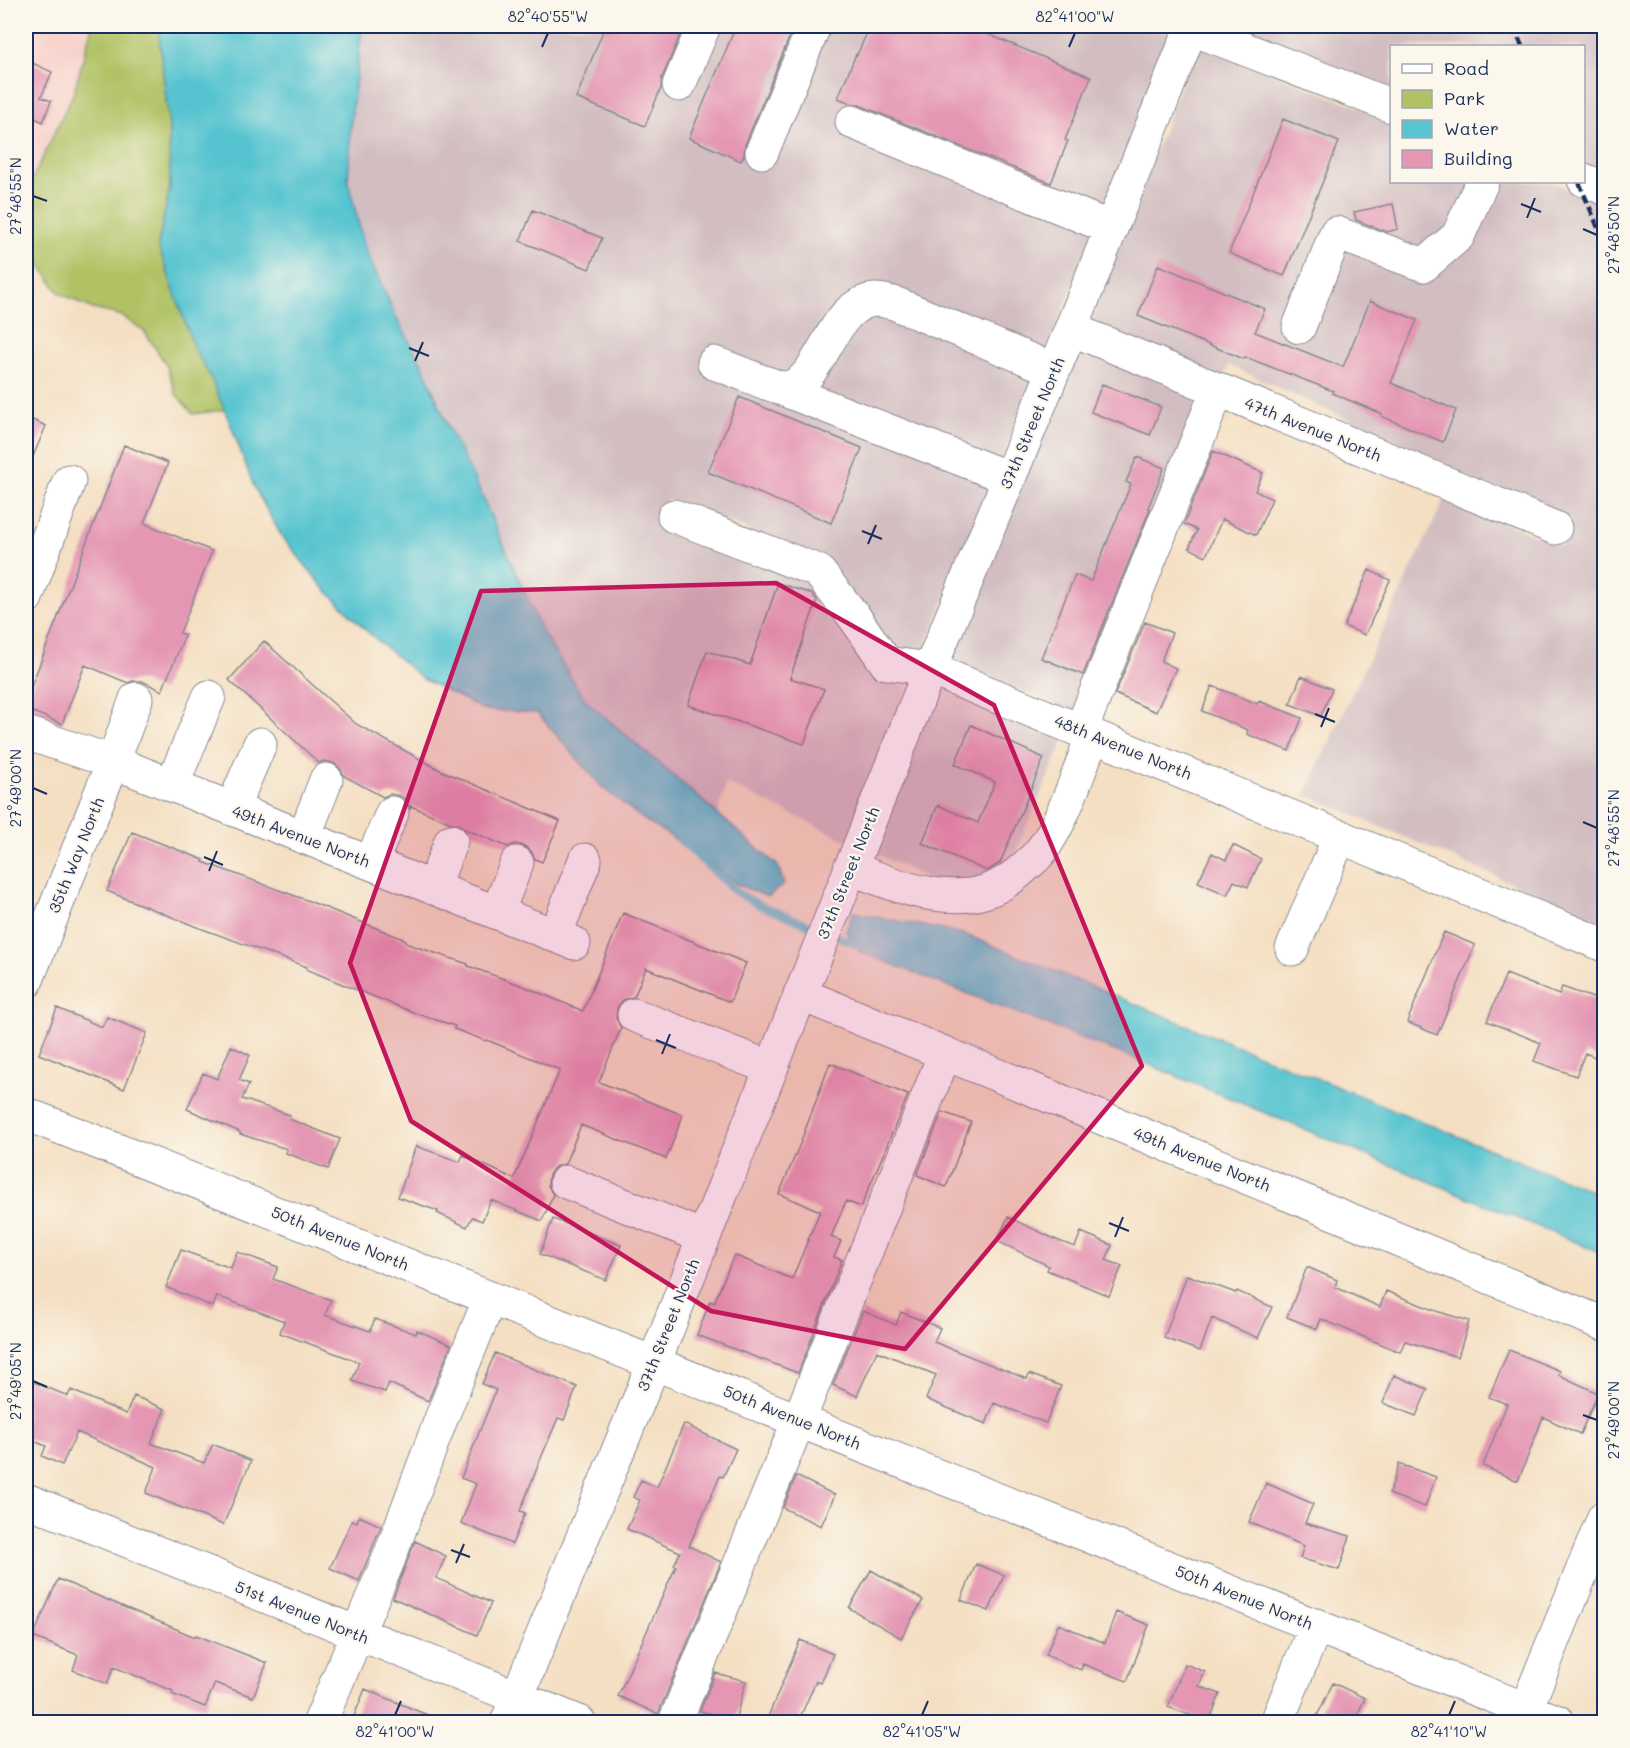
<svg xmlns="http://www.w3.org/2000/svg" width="1630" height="1748" font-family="Mali,sans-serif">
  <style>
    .built { fill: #f7d0c9 }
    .industrial { fill: #d2bec1 }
    .green { fill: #b1c265; stroke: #667862; stroke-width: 1.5 }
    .water { fill: #57c4d0; stroke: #397a97; stroke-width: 1.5 }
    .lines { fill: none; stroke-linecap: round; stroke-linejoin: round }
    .stream { stroke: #57c4d0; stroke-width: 8 }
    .building { fill: #e496b3 }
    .minor-casing { stroke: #888790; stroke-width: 35 }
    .minor { stroke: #fff; stroke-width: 33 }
    .rail { stroke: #1b2f5e; stroke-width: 4.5; stroke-dasharray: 9 4.5; stroke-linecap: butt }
    .marked { fill: #c2185b; fill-opacity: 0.2; stroke: #c2185b; stroke-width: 4.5; stroke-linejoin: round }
    .ticks { fill: none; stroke: #1b2f5e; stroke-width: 2 }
    .labels { text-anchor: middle; stroke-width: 4.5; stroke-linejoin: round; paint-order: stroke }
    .street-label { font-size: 16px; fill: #1b2f5e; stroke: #fbf7ec }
    .neatline { fill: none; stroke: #1b2f5e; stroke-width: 2 }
    .ticks-label { font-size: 15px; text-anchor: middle; fill: #1b2f5e }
  </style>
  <rect width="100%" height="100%" fill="#fbf7ec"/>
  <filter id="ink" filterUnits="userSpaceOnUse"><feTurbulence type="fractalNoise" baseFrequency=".0167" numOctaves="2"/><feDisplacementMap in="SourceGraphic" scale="12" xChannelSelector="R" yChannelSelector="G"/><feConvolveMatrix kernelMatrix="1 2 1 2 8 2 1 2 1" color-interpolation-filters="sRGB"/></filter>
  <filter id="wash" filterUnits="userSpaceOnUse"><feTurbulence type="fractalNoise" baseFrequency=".008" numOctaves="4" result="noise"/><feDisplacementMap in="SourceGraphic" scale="24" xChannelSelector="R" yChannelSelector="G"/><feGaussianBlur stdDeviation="1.35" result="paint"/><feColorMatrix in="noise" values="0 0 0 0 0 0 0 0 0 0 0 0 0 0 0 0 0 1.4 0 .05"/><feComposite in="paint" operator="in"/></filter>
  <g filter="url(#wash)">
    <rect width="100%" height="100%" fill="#f4dfc2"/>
    <!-- built -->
    <path class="built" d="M26,26H92L74,92L33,178L26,210L32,252L26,267Z"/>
    <!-- industrial -->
    <path class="industrial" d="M362,26H1148L1175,36L923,653L894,649L822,558L667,499L658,524L810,583L912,680L848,841L726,783L718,814L585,700L543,634L478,487L449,429L423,366L397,319L365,249L348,182L350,120Z
      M1224,26H1604V173L1584,165V46H1392L1391,91Z
      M1198,45L1391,120L1392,182H1550L1604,203V923L1305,794L1445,498L1561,546L1572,520L1457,473L1458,470L1229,365L1223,377L1087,321Z
      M1077,346L1212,402L1076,713L947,660Z
      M936,686L1065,738L991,908L870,851Z"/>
    <!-- green -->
    <path class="green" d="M92,26H162L159,35L169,126L170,187L158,245L194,348L210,376L225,410L193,414L176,394L166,364L144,331L120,315L93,309L59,293L32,252L26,210L33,178L74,92Z"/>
    <!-- water -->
    <path class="water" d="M162,26H362L351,120L348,182L365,249L397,319L423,366L449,429L478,487L543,634L585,700L778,866L784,884L768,897L736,884L699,854L644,820L603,788L537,713L484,710L423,679L370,634L323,587L281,535L254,487L230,423L210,376L194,348L158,245L170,187L169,126L159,35Z
      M853,912L964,934L1604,1196V1254L1133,1058L860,952L846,931Z"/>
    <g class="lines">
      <!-- stream -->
      <path class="stream" d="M680,840L736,892L759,905L819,929
        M833,935L864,947"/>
    </g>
    <g id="blocks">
      <!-- building -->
      <path class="building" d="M605,26H684L662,78L661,88L645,126L576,98Z
        M736,26H794L745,145L744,155L741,161L689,138Z
        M870,26H968L1091,77L1065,140L1068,141L1051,183L859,105L850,103L838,98L856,54L857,55Z
        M26,60L52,72L41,97L51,101L43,122L33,117L26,134Z
        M1283,119L1339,142L1284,276L1229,253Z
        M1393,204L1398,229L1387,232L1356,220L1354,212Z
        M533,210L602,238L589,269L520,241Z
        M1158,265L1265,309L1255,332L1343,367L1370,301L1417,320L1391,383L1456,410L1443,442L1381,416L1382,414L1332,393L1333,391L1245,357L1244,359L1138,316Z
        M1102,384L1161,407L1150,435L1091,412Z
        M739,397L862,448L831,523L708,472Z
        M26,417L46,426L26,473Z
        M124,445L168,463L144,523L212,551L180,633L185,635L162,691L142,681H133L128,683L85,665L62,724L26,709V700Z
        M1213,451L1263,473L1255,491L1272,499L1256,535L1222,519L1206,556L1189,548L1197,530L1184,524Z
        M1137,457L1164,468L1148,508L1150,509L1083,675L1041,658L1075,575L1091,581L1131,484L1126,482Z
        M1369,570L1390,580L1365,635L1344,626Z
        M778,583L812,594L817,600L790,678L824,689L804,744L688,705L707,651L750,665Z
        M1145,622L1172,633L1161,661L1176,668L1156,712L1115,694Z
        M264,641L356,724L440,770L560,821L542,862L535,859L531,851L524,846L515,844L508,847L465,829L458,824L451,823L411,806L410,809L407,801L400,796L390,794L383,797L344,776L340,768L333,763L324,761L319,763L229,680Z
        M1301,676L1332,689L1321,716L1290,704Z
        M1212,686L1258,704L1259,701L1302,718L1289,751L1247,734L1248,730L1202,711Z
        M971,725L1044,758L1000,863L987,871L922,843L938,805L978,823L995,782L955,764Z
        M132,832L204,860L203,862L309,901L406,940L405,943L468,964V966L523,986L583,1011L623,913L746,963L730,1002L646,968L634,997L623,1000L617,1008L616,1018L621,1028L599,1082L683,1115L666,1159L581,1125L565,1164L555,1167L549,1175L548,1185L553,1195L542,1221L491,1200L482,1221L472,1217L467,1227L437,1213L438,1211L398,1197L416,1146L460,1162L463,1155L514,1179L560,1070L487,1040L486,1041L454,1029L455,1026L415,1013L342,984L306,969L307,967L197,927L107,891Z
        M1233,845L1261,859L1248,887L1234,881L1227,895L1198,882L1212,853L1226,860Z
        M1444,932L1475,945L1437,1035L1407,1022Z
        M1506,974L1559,995L1562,987L1605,1002V1061L1585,1053L1576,1076L1534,1061L1541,1043L1487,1021Z
        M57,1008L102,1027L107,1017L147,1033L124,1089L39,1054Z
        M231,1046L250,1055L239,1080L249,1084L242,1099L290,1115L289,1119L340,1139L328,1169L286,1153L287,1149L240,1134V1132L187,1109L203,1073L217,1079Z
        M830,1063L908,1095L861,1207L846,1201L831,1237L841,1241L834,1257L842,1260L798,1373L697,1335L710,1301L714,1303L734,1255L792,1279L820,1211L779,1194L800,1144Z
        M942,1112L971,1122L946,1187L917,1175Z
        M1008,1217L1059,1241L1075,1247L1081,1232L1112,1245L1106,1260L1122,1266L1109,1296L1047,1270L1049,1266L997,1241Z
        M553,1219L621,1245L606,1280L540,1254Z
        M181,1250L231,1268L237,1252L278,1267L273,1279L331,1300L325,1315L370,1331L375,1319L416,1334L417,1330L451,1345L428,1401L389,1383L385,1392L352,1381L359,1362L280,1333L284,1321L217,1296L213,1307L166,1287Z
        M1307,1267L1337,1280L1335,1287L1380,1307L1386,1291L1436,1311L1469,1321L1458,1357L1405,1341L1400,1352L1321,1319L1317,1329L1287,1317Z
        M1187,1275L1236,1293L1237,1291L1272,1307L1258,1338L1212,1318L1200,1351L1164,1338Z
        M863,1311L896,1325L901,1312L940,1328L934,1342L1027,1379L1029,1374L1061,1386L1046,1423L994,1403L986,1424L926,1399L936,1375L877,1351L857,1396L833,1385Z
        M1509,1350L1560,1371L1559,1375L1598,1393L1580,1434L1543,1417L1518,1481L1483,1466L1507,1404L1489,1397Z
        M495,1353L577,1387L564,1420L558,1418L541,1458L520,1511L525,1513L512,1544L461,1523L476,1484L461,1478L496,1390L482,1384Z
        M1394,1375L1428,1389L1416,1416L1383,1403Z
        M26,1379L68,1396L71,1390L126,1414L134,1396L165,1409L151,1443L204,1463L213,1444L251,1461L223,1525L146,1493L156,1467L77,1432L62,1465L42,1456L46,1446L26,1438Z
        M684,1424L736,1449L723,1477L720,1476L689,1546L721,1562L658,1714L618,1696L676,1566L674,1565L680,1552L627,1529L640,1500L633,1497L641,1480L657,1487Z
        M1399,1464L1436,1477L1425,1507L1389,1494Z
        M796,1476L835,1495L821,1526L783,1508Z
        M1266,1483L1313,1504L1305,1523L1350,1536L1339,1570L1300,1558L1304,1546L1249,1522Z
        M359,1516L381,1526L359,1581L330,1568L352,1520L357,1522Z
        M415,1541L446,1556L436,1578L491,1603L477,1635L393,1598Z
        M976,1564L1004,1575L989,1611L961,1600Z
        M871,1570L923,1600L901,1638L849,1608Z
        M58,1579L195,1637L196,1635L267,1663L253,1697L215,1683L205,1707L172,1694L173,1691L114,1667L107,1684L73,1670L78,1655L33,1637Z
        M1116,1612L1149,1625L1127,1681L1083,1664L1081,1670L1046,1655L1058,1624L1105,1643Z
        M800,1640L833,1654L821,1683L816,1681L798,1722H766Z
        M1185,1664L1205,1672L1199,1686L1220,1694L1209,1722L1168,1707Z
        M715,1673L746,1681L735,1720L700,1711Z
        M1333,1683L1365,1698L1354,1722H1331L1317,1716Z
        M365,1689L444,1722H369L354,1716Z"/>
    </g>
  </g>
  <g filter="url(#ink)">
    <use href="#blocks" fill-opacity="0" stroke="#888790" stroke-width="1.5"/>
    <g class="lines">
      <!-- minor casing -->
      <g class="minor-casing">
        <path id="minor" d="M1185,26L1392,106
          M679,85L704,26
          M852,122L1111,228
          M762,152L814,26
          M1584,180L1604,188
          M1299,327L1336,233L1424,265L1458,236L1482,182
          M1071,329L1555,528
          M714,363C731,369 748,376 766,383C771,384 778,388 783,388C823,388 828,302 876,300C882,300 888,302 894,303L1054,370
          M782,389L1009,478
          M674,516L818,571L855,618L886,663L930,669L1604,945
          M26,598L69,481
          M1081,730L1218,389
          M26,733L113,762L574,943
          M172,785L209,697
          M232,809L260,744
          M304,837L326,780
          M371,863L392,813
          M850,868C877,878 904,890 933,894C973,900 999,892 1028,864C1032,860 1038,856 1041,851C1063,823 1079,770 1093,735
          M433,888L451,841
          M497,913L517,863
          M555,936L585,860
          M1292,949L1340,836
          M26,982L113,762L136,699
          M800,994L1604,1324
          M634,1015L771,1068
          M26,1114L1558,1722
          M566,1182L704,1237
          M26,1500L579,1722
          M1526,1709L1604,1517
          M320,1722L388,1561L441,1419L490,1298
          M507,1722L654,1363L930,669L1071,329L1192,26
          M675,1722L799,1420L945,1053
          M1277,1722L1316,1625"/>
      </g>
      <!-- minor -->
      <use href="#minor" class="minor"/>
      <!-- rail -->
      <path class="rail" d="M1513,26L1522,46
        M1579,182L1604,242"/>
    </g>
  </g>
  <!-- marked area -->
  <path class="marked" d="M776,583L994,705L1142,1066L905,1349L711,1311L411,1121L350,963L481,591Z"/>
  <!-- ticks -->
  <path class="ticks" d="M542,47L548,33M1069,47L1075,33M33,196L47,201M1521,204L1541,212M1527,218L1535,198M1583,229L1597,235M409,348L429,356M415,361L423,342M862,531L882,539M868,544L876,525M1315,714L1335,722M1321,727L1329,708M33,788L47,794M1583,822L1597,828M204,857L223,865M209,871L217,851M656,1040L676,1048M662,1054L670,1034M1109,1223L1129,1231M1115,1237L1123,1217M33,1381L47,1387M1583,1415L1597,1420M451,1550L470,1557M456,1563L464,1544M395,1715L401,1701M922,1715L928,1701M1449,1715L1455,1701"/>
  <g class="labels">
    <!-- street labels -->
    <g class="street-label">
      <text transform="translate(1032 423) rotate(-67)" y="6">37th Street North</text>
      <text transform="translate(1313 429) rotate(22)" y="6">47th Avenue North</text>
      <text transform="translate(1123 747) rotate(22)" y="6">48th Avenue North</text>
      <text transform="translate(301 836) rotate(21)" y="6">49th Avenue North</text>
      <text transform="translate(76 855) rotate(-68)" y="6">35th Way North</text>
      <text transform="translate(848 873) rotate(-68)" y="6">37th Street North</text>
      <text transform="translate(1202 1159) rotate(22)" y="6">49th Avenue North</text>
      <text transform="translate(340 1238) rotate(22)" y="6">50th Avenue North</text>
      <text transform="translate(668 1325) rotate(-68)" y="6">37th Street North</text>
      <text transform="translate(792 1417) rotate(22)" y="6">50th Avenue North</text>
      <text transform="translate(1244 1597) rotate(22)" y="6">50th Avenue North</text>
      <text transform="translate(302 1612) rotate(22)" y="6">51st Avenue North</text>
    </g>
  </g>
  <!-- margin -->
  <rect width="1630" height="1748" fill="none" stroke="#fbf7ec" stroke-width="66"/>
  <!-- legend -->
  <rect x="1390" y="45" width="195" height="138" fill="#fbf7ec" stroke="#a1a7b3" stroke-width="1.5"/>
  <rect x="1402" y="64" width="30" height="9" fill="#ffffff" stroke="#a1a7b3" stroke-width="1.5"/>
  <text x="1444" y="75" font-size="18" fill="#1b2f5e">Road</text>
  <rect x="1402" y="90" width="30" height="18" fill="#b1c265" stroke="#a1a7b3" stroke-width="1.5"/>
  <text x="1444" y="105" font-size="18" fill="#1b2f5e">Park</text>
  <rect x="1402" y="120" width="30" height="18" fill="#57c4d0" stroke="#a1a7b3" stroke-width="1.5"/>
  <text x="1444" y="135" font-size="18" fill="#1b2f5e">Water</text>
  <rect x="1402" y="150" width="30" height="18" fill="#e496b3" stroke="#a1a7b3" stroke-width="1.5"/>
  <text x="1444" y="165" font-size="18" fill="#1b2f5e">Building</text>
  <rect x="33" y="33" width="1564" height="1682" class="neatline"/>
  <g class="ticks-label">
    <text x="548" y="22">82°40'55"W</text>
    <text x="1075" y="22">82°41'00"W</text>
    <text transform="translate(16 196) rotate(-90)" y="5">27°48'55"N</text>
    <text transform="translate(1614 235) rotate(-90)" y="5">27°48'50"N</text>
    <text transform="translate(16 788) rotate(-90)" y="5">27°49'00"N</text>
    <text transform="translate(1614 828) rotate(-90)" y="5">27°48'55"N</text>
    <text transform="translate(16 1381) rotate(-90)" y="5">27°49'05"N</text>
    <text transform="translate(1614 1420) rotate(-90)" y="5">27°49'00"N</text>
    <text x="395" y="1737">82°41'00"W</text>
    <text x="922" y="1737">82°41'05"W</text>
    <text x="1449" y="1737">82°41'10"W</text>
  </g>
</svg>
